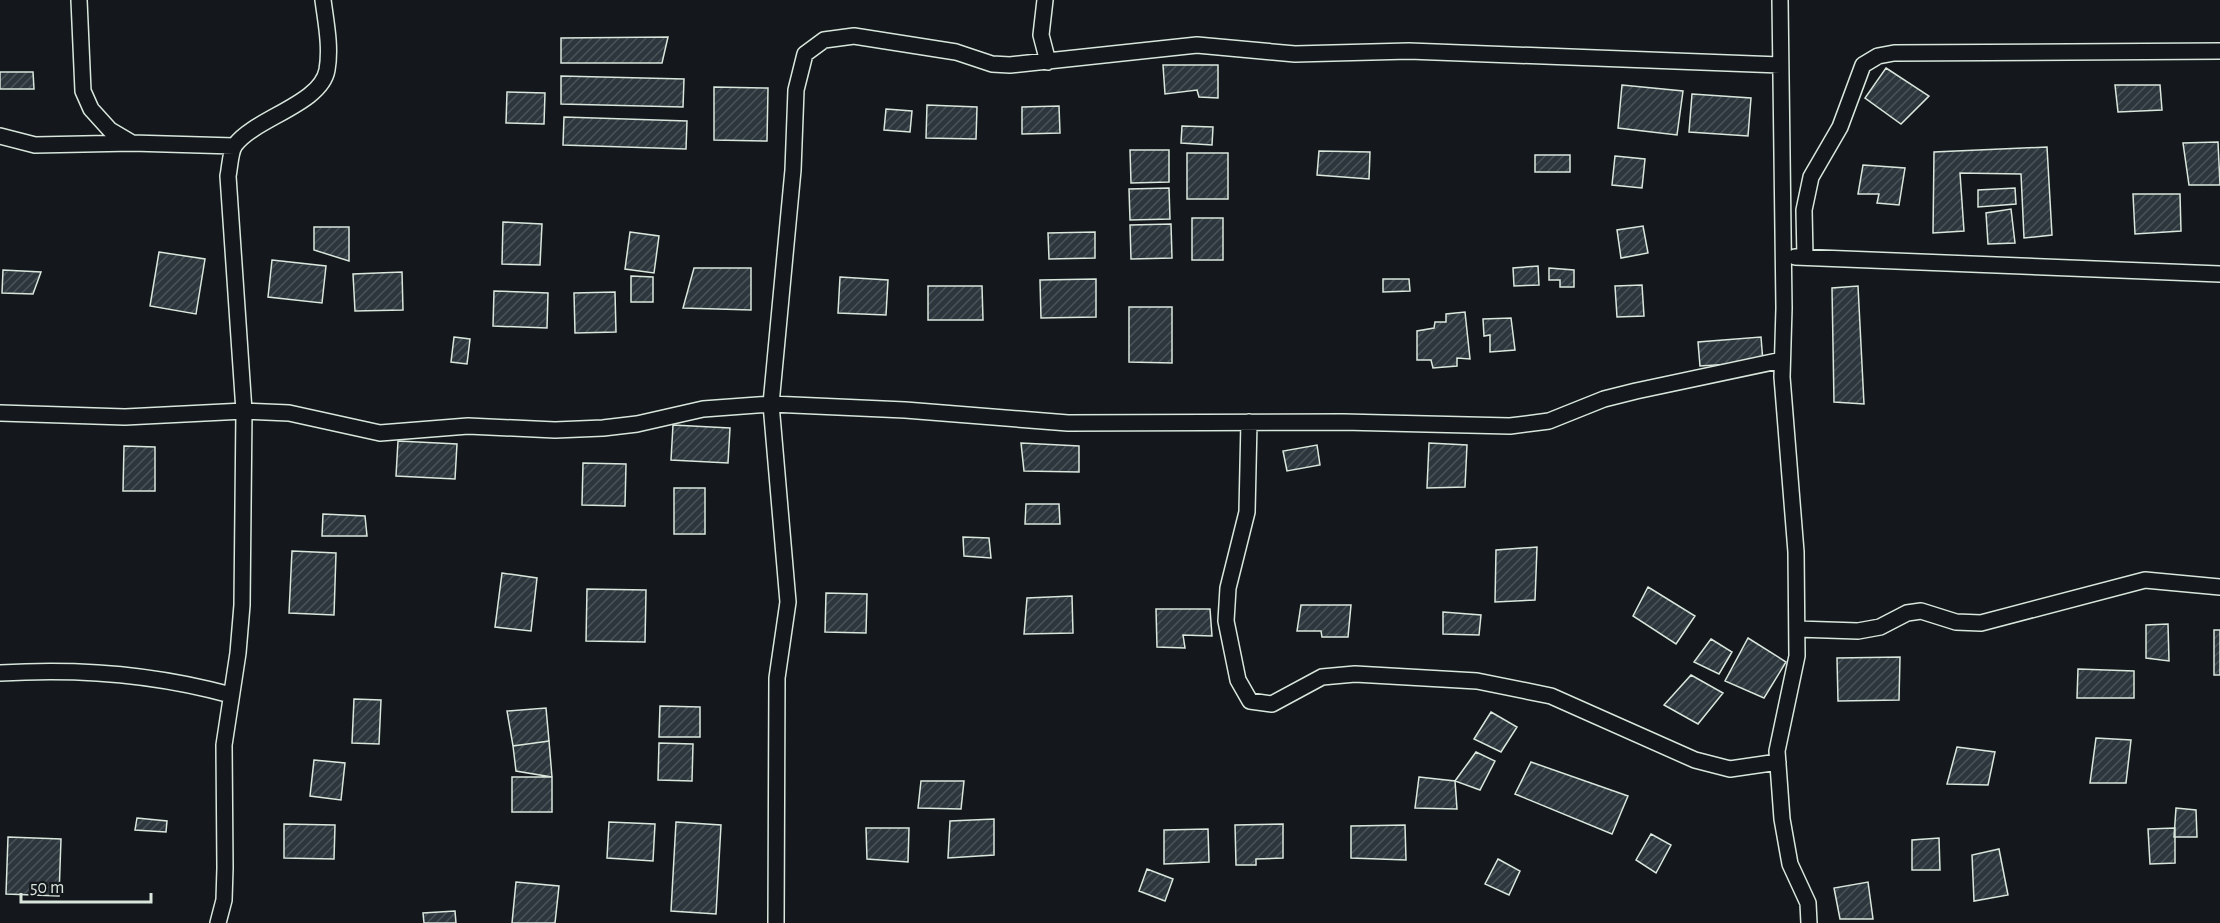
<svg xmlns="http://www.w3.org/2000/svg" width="2220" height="923" font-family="'Alegreya Sans',sans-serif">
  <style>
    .building { fill: url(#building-hatch); stroke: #d8e6dc; stroke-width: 1.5 }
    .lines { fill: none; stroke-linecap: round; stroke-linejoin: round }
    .street-casing { stroke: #d8e6dc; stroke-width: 18 }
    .street { stroke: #14181c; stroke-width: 15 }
  </style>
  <defs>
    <pattern id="building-hatch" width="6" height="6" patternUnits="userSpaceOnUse" patternTransform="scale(1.5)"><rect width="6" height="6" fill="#2c363c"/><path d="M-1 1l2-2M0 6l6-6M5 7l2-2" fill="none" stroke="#4a5358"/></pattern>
  </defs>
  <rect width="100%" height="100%" fill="#14181c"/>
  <!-- building -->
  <path class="building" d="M668,37L662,63H561V38Z
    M1163,65H1218V98L1199,97L1197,90L1165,94Z
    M1886,68L1929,96L1901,124L1865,98Z
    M0,72H33L34,89H0Z
    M561,76L684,79L683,107L561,104Z
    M1622,85L1683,91L1677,135L1618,128Z
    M2115,85H2160L2162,110L2118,112Z
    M714,87L768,88L767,141L714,140Z
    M507,92L545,93L544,124L506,123Z
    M1692,94L1751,98L1748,136L1689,132Z
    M927,105L977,107L976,139L926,138Z
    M1059,106L1060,133L1022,134V107Z
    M886,109L912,111L910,132L884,130Z
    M564,117L687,121L686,149L563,145Z
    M1182,126L1213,127L1212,145L1181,143Z
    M2218,142L2220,185H2189L2183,143Z
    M2047,147L2052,235L2024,238L2021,174L1960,173L1964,231L1933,233L1934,152Z
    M1130,150H1169V182L1131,183Z
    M1319,151L1370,152L1369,179L1317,175Z
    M1187,153H1228V199H1187Z
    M1535,155H1570V172H1535Z
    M1615,156L1645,159L1642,188L1612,185Z
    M1863,165L1905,168L1899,205L1877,203L1879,194H1858Z
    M1169,188L1170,219L1130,220L1129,189Z
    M2015,188L2016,204L1978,207V190Z
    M2133,194H2180L2181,231L2135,234Z
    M2011,209L2015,243L1988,244L1986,213Z
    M1192,218H1223V260H1192Z
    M503,222L542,224L540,265L502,264Z
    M1171,224L1172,258L1131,259L1130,225Z
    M1643,226L1648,253L1621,258L1617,230Z
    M314,227H349V261L314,250Z
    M630,232L659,236L654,273L625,269Z
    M1095,232V258L1049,259L1048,233Z
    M159,252L205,259L196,314L150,306Z
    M272,260L326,266L322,303L268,297Z
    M1538,266L1539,285L1514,286L1513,268Z
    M694,268H751V310L683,308Z
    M1549,268L1574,270V287H1560V280H1549Z
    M3,270L41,272L33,294L2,293Z
    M402,272L403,310L355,311L353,274Z
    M631,276L653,277V302H631Z
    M840,277L888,280L886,315L838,313Z
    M1096,279V317L1041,318L1040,280Z
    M1383,279H1409L1410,291L1383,292Z
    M1642,285L1644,316L1617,317L1615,286Z
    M928,286H982L983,320H928Z
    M1858,286L1864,404L1834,402L1832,288Z
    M494,291L548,293L547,328L493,326Z
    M615,292L616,332L575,333L574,293Z
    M1129,307H1172V363L1129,362Z
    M1465,312L1470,359L1457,358V366L1433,368L1431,360H1417V331L1434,328L1435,322H1446V314Z
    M1511,318L1515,350L1490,352V335L1484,336L1483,319Z
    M454,337L470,339L467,364L451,362Z
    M1761,337L1763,362L1700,366L1698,342Z
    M673,425L730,428L728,463L671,460Z
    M398,441L457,444L455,479L396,476Z
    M1021,443L1079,446V472L1024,471Z
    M1429,443L1467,445L1465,487L1427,488Z
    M1317,445L1320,465L1287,471L1283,451Z
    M124,446L155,447V491H123Z
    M583,463L626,464L625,506L582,505Z
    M674,488H705V534H674Z
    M1026,504H1059L1060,524H1025Z
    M323,514L365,516L367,536H322Z
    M963,537L989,538L991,558L964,556Z
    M1537,547L1535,600L1495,602L1496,550Z
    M292,551L336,553L334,615L289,613Z
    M502,573L537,578L531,631L495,627Z
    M1648,587L1695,616L1676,644L1633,616Z
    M587,589L646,590L645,642L586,641Z
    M826,593L867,594L866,633L825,632Z
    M1072,596L1073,633L1024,634L1027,598Z
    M1301,605H1351L1348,637H1322L1321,631H1297Z
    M1156,609H1210L1212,636L1183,635L1185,648L1157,647Z
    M1443,612L1481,615L1479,635L1443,634Z
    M2168,624L2169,661L2146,658V625Z
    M2214,630H2220V675H2214Z
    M1748,638L1786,662L1764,698L1725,681Z
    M1711,639L1732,652L1719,674L1694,662Z
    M1900,657L1899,700L1838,701L1837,658Z
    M2078,669L2134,671V698H2077Z
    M1691,675L1723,693L1698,724L1664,705Z
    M354,699L381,700L379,744L352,743Z
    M660,706L700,707V737H659Z
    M546,708L549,741L513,746L507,711Z
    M1491,712L1517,727L1501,752L1474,739Z
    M2096,738L2131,740L2126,783H2090Z
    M549,741L552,777L516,771L513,746Z
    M659,743L693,744L692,781L658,780Z
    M1957,747L1995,752L1988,785L1947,784Z
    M1476,752L1495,761L1480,790L1455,781Z
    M314,760L345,763L341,800L310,796Z
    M1531,762L1628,796L1612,834L1515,794Z
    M512,777H552V812H512Z
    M1419,777L1455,781L1457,809L1415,808Z
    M921,781H964L961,809L918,808Z
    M2176,808L2196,810L2197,837H2174Z
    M137,818L167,821L166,832L135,830Z
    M994,819V855L948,858L950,821Z
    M609,822L655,824L653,861L607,858Z
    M676,822L721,825L716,914L671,911Z
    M284,824L335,825L334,859L284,858Z
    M1283,824V858L1256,859V865H1236L1235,825Z
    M1405,825L1406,860L1351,858V826Z
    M866,828H909L908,862L867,859Z
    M2175,828V863L2150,864L2148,829Z
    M1208,829L1209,862L1164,864V830Z
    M1651,834L1671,845L1656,873L1636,860Z
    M8,837L61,839L59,896L6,894Z
    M1939,838L1940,870H1912V840Z
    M1999,849L2008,895L1974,901L1972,855Z
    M1498,859L1520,871L1509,895L1485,884Z
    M1147,869L1173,879L1165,901L1139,891Z
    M516,882L559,886L555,923H512Z
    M1868,882L1873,919H1840L1834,888Z
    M455,911L456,923H424L423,913Z"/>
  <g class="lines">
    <!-- street casing -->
    <g class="street-casing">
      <path id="street" d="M79,0L83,91L91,109L110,130L132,143L234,146
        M1045,0L1041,35L1048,62
        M1780,0L1784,308L1782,377L1796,552L1797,656L1777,751L1782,819L1790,864L1808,903L1809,923
        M0,136L35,145L132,143
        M1795,257L2220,274
        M1805,257L1804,210L1811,177L1840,127L1863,65L1878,56L1894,53L2220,51
        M0,413L125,417L244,411L289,413L380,433L468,426L555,430L603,428L637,424L703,409L771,404L905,410L1068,423L1343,422L1510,426L1549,421L1604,399L1636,391L1782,360
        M1249,422L1247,512L1228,588L1226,621L1238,680L1250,701L1272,704L1322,677L1355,674L1477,681L1551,696L1695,760L1730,769L1778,762
        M1797,629L1858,631L1880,627L1907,613L1921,611L1956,622L1981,623L2145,580L2220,587
        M0,673C79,668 155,674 231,695
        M218,923L224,900L225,868L224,745L238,653L242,605L244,411L228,176C230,167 230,152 235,145C255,118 321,104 327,70C331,47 326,23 323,0
        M776,923L777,678L788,602L771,404L793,170L796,90L805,54L824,40L854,36L956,52L992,64L1010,65L1197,45L1295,54L1409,51L1780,65"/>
    </g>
    <!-- street -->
    <use href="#street" class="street"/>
  </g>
  <!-- scale -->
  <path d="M21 893v9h130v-9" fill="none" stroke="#d8e6dc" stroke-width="3"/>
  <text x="30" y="893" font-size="18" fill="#d8e6dc" stroke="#14181c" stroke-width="4.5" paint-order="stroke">50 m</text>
</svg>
